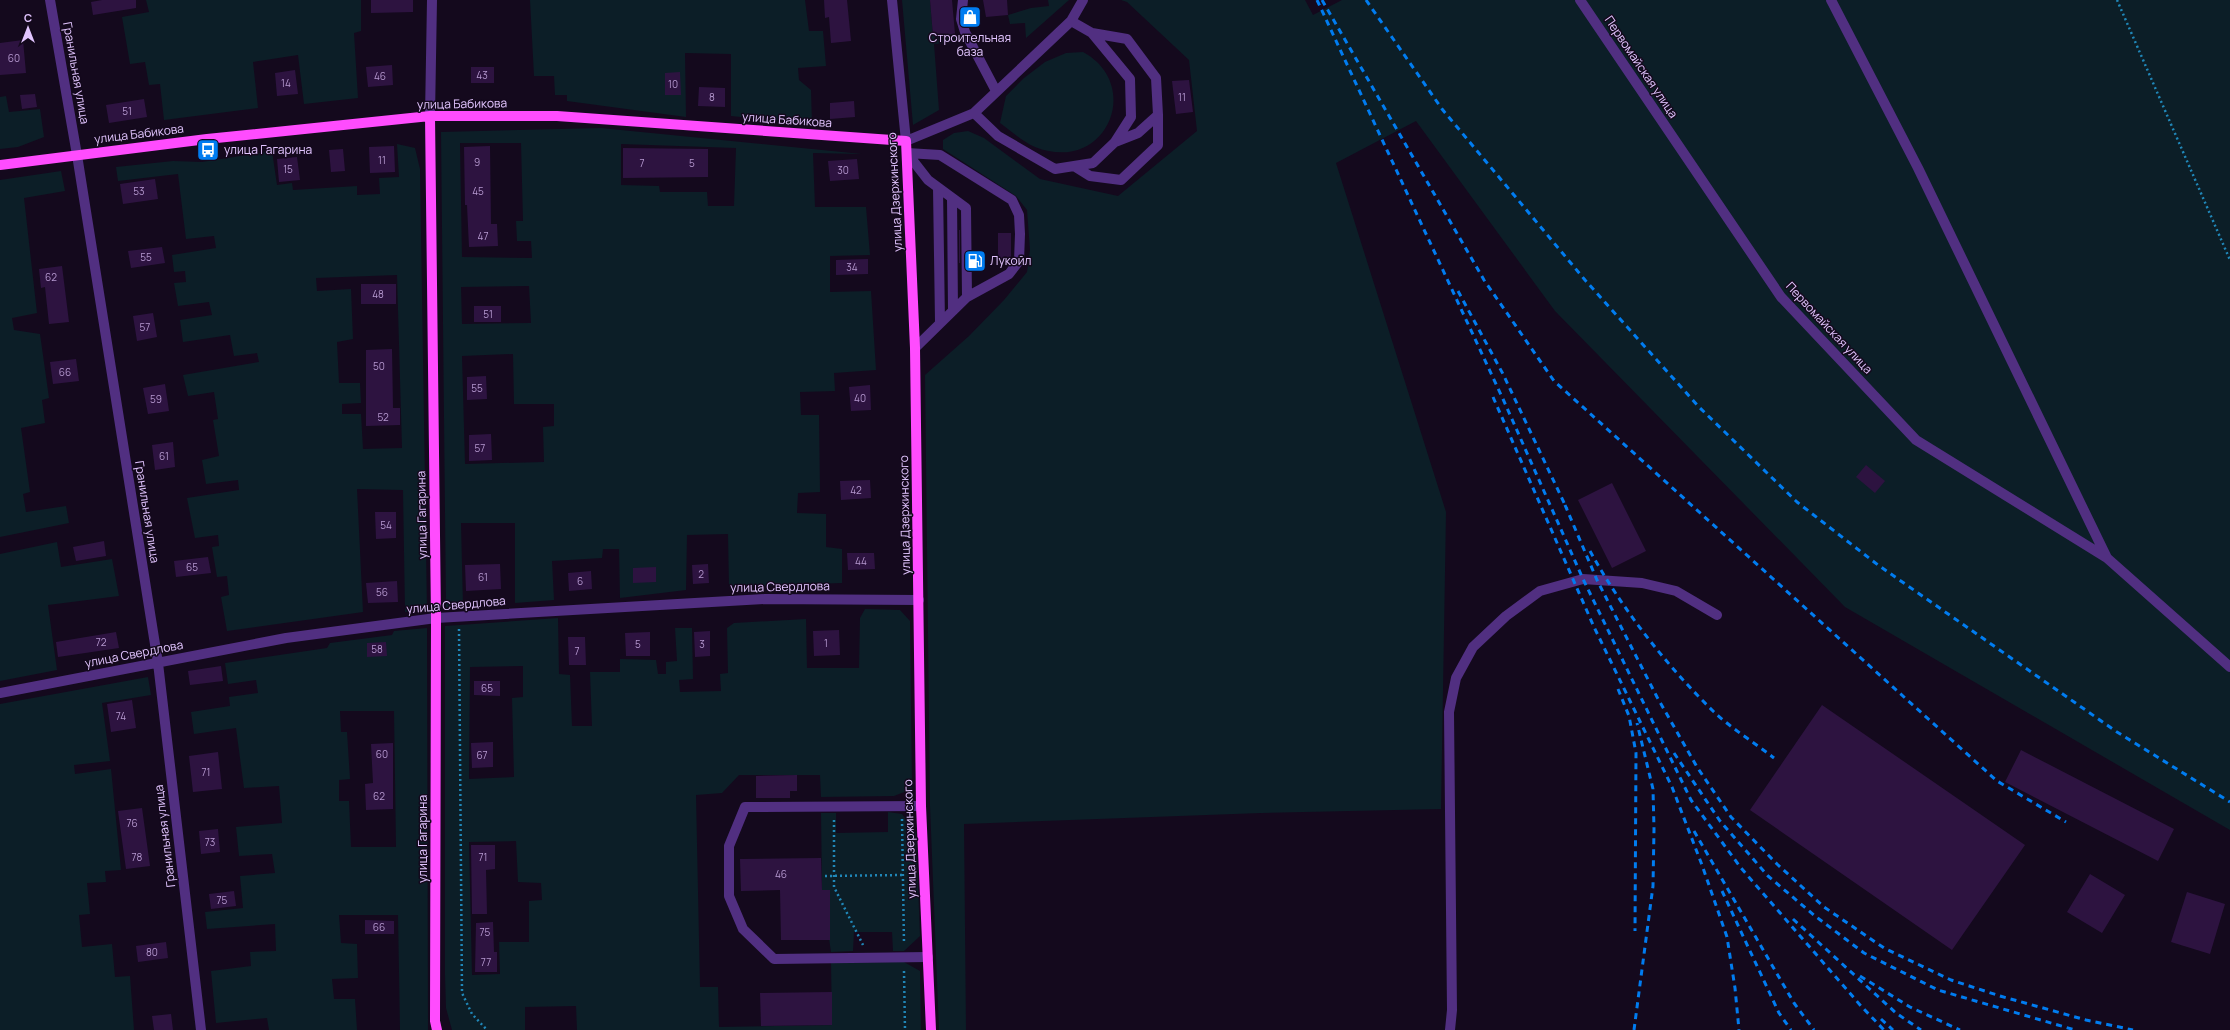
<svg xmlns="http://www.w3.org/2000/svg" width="2230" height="1030" font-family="Manrope,sans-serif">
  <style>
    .green { fill: #0c1e27; fill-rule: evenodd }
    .building { fill: #2d1340 }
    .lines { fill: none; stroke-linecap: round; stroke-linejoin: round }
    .path { stroke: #2087b8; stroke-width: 2.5; stroke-dasharray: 2 3; stroke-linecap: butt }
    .minor { stroke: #512f81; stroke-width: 10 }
    .major { stroke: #ff4cfe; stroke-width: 10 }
    .rail { stroke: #007cf0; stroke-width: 3; stroke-dasharray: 6 5; stroke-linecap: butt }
    .labels { text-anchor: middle; stroke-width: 3; stroke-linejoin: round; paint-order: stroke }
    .number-label { font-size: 10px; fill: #b598cf }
    .poi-label { font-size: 12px; fill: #e2c5ff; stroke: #14091d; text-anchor: start }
    .street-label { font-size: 12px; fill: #e2c5ff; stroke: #14091d }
  </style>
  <rect width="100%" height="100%" fill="#14091d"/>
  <!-- green -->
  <path class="green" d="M146,0H361V31L354,33L358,98L304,104L298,55L253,62L258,108L164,120L160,84L149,85L145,62L130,64L122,17L149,12Z
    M530,0H805L809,31H823L826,66L798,68L799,80L811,90L812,124L731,116V54L685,53L686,117L567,101V95H555L554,76H534Z
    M902,0H930L933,36L955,34V42L934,44L939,110L913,125Z
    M1048,0H1069L1026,38L1025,23L1010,24L1008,15L1031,8L1049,6Z
    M1121,0H1305L1313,15L1342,0H2230V830L1845,607L1555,311L1416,121L1336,163L1446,512L1441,809L1261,813L964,824L966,1030H939L930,806L925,375L969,336L1004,300L1027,272L1030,250L1027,210L1016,196L943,149V140L954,133L968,131L984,138L1040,179L1118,196L1197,131L1189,60L1127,2Z
    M1083,52C1144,85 1106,175 1035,147C1023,142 1011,131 1000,123L1006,96L1024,78L1045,62L1066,53Z
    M6,96L9,112L40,109L44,137L18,147L0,149V97Z
    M601,128L862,154L813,153L815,207H866L870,255L830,256V292L871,291L876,370L834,373L835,391L800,392L801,415H819L820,492L798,493L797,513L826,514V547L842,549V583L729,587L728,534L687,535L686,590L620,598L619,549H603L602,558L552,561L554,600L515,603V523H461L463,606L446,607L441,132ZM460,143H521L523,221H516L517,241H531L532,258L462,257ZM621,144L736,148L734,206H708L707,192H660L659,186L621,185ZM529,286L531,323L462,324L461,287ZM513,354L514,404H554V426L543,427L544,462L465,464L462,356Z
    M397,144L415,148L420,169L427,610L405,612L403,490L357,489L363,612L227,631L221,597L229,595L227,576L217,577L212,547L219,546L218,535L195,538L187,498L239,490L238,480L206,484L202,460L219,456L213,420L218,419L214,392L188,396L183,375L259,362L257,353L234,356L230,335L183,342L180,320L212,315L209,302L178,306L174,283L186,282L185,271L174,272L172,255L216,248L214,236L186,239L178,174L118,181L116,167L173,161L202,162L272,151L277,185L292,183L293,190L357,186V195L380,194L379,178L399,177ZM397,275L402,448L363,449L361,414H342V404L361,403L360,383H339L337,342L353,339L351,289L317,291L316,278Z
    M61,171L65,191L24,198L37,313L12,318L14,330L40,334L49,398L42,400L45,423L21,428L30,492L23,494L26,512L66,506L69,523L0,537V180Z
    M57,542L61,567L112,559L119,596L48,605L57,670L0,681V554Z
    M865,609L900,610L910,621L912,789L894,796L821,797L820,775H739L722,793L696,795L700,987H718L719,1027L832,1025L831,963L904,962L920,971L921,1030H577L576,1006L525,1007V1030H452L446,1008L445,975V626L558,618L559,674L570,675L572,726H592L590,672H620V659L656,660L658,674H666V662L677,661L675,628H692L693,679L679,680L680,692L721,691L720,674L728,673L727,628L734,623L806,619L807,668H859L860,618ZM523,666V697L512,698L514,777L469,779L470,667ZM516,841L518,882L541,883L542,900L529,901V942H499L500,974L472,975L469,842Z
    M427,628L428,1030H400L398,915H339L341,943L357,944L358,978L332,979L334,999H355L357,1030H269L267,1018L216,1023L211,971L251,966L250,952L276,951L275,924L207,929L205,912L243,908L240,876L275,873L272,854L239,856L236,827L282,823L279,786L244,788L236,728L194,734L191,712L230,706L229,697L258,693L256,680L228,684L225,663L327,648L330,643L392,635L394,631ZM340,711H394L396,847H351L349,801H339V780L350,779L347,732H341Z
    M148,677L151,695L102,703L110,761L74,765L75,774L111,769L121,870L105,871L106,882L87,883L90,914L79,915L82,947L112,944L115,977L130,976L134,1030H0V704Z
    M888,812L902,814L916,833L920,936L904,951H893L892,932H854L853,951L831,952L822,890L821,813H836V833L888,832Z"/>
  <!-- building -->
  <path class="building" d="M102,0H136V8L93,15L91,2Z
    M371,0H413V12L371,13Z
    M824,0H847L851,41L831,43L829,17L825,18Z
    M930,0H952L955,34L933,36Z
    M983,0H1007L1008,15L986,17Z
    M23,40L26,73L0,75V43Z
    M392,65L393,85L368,87L366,67Z
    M471,67H494V83H471Z
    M295,70L298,94L277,96L275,73Z
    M680,72L681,95H665V73Z
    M1189,80L1193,112L1176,114L1172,81Z
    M699,87L725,88V107L698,106Z
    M35,94L37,107L22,109L20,95Z
    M144,99L147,117L109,123L106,105Z
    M854,101L855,117L830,119V103Z
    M394,146L395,172L370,173L369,147Z
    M490,146L491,224H497L498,246L469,247L467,205H465L464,147Z
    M623,148L708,149V177L623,178Z
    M343,149L345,171L331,172L329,150Z
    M297,157L300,180L279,182L277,159Z
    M857,159L859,179L830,181L828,161Z
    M155,179L158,199L123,204L120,184Z
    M959,230H960V263H959Z
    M998,233H1011V258L998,259Z
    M162,247L165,263L131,268L128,251Z
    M868,259V274L836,275V260Z
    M62,266L69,322L49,324L45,287L41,288L39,269Z
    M361,284H396V304H361Z
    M474,306H501V322H474Z
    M153,313L157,337L137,341L133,316Z
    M392,349L393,408H400V425L366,426V350Z
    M76,359L79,381L53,384L50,362Z
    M486,376L487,399L467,400V377Z
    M165,384L169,411L148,414L143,388Z
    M870,385L871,410L851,411L849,387Z
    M491,434L492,460L469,461V435Z
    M173,442L175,467L155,470L152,445Z
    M1866,465L1885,481L1875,493L1856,477Z
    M870,480L871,498L841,500L840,481Z
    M1612,483L1646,551L1612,568L1578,500Z
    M375,512H396V538L376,539Z
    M104,541L106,556L76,561L73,547Z
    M847,553H874L875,569L848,570Z
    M208,557L211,573L176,577L174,561Z
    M500,564L501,589L466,591L465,565Z
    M708,564L709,583L693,584L692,565Z
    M656,567V582L633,583V568Z
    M591,571L592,589L569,591L568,573Z
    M397,581L398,602L368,603L366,583Z
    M839,630L840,655L814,656L813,631Z
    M710,631V656L695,657L694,632Z
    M116,632L119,648L58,657L56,642Z
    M650,632V656H626L625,633Z
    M568,637H585L586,665H569Z
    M386,642L387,656L367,657V643Z
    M221,666L223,681L190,685L188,671Z
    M474,681H500V696L474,695Z
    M132,700L136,728L111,732L107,704Z
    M1822,705L2025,845L1952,950L1750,810Z
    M493,742V767L472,768L471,743Z
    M393,743V809L366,810L365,784L373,783L371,744Z
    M2021,750L2174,829L2158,861L2005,782Z
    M218,752L222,789L193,792L189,756Z
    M797,775V791H790V798H756V776Z
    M142,808L150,866L126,869L118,811Z
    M218,829L220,852L201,854L199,831Z
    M471,845H495V869L486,870L487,914H472Z
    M821,858L822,890H830V940H781L780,890L741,891L740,859Z
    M2090,874L2125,895L2102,933L2067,912Z
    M234,891L236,906L211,909L209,894Z
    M2187,892L2225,904L2210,954L2171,942Z
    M365,920L394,921V934H365Z
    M493,922L494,952H497V972H475L476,923Z
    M166,942L168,958L138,962L136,946Z
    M832,992V1025L761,1026L760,993Z
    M171,1014L173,1030H154L152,1016Z"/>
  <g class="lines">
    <!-- path -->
    <path class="path" d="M2117,0L2230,260
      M459,629L462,993L472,1014L487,1030
      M902,819L904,944
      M834,820V887L863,945
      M825,876L903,875
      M904,971L905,1030"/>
    <!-- minor -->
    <path class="minor" d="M50,0L77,155L158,663L201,1030
      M892,0L906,141L974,113L1071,21L1083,0
      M963,0L961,19L965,32L996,91
      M1580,0L1781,297L1916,440L2107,558
      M1831,0L1918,168L2107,558L2230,667
      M1092,33L1127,39L1156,78L1158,115L1138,133L1115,142
      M974,113L998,136L1055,169L1093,163L1115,142L1131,117L1130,79L1092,33L1071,21
      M430,116L432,0
      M907,153L940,155L1012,200L1019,215L1020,234L1019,261L1009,274L967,297L915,348
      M907,153L928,180L966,208L967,297
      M1074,166L1090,176L1121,180L1158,145V115
      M938,188L940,322
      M952,198L953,310
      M0,693L286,638L436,618L765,599L919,600
      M921,806L745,807L729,846V896L743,929L774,959L928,957
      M1450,1030L1452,1010L1449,712L1456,678L1473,647L1506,616L1540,591L1583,579L1642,583L1676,591L1717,615"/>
    <!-- major -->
    <path class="major" d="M430,116L436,618L435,1021L437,1030
      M0,165L207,139L430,116H557L906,141L915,348L921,806L931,1030"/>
    <!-- rail -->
    <path class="rail" d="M1317,0L1503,399L1583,579L1691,800L1741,868L1861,1006L1884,1030
      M1322,0L1484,280L1554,381L1997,781L2066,822
      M1366,0L1442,109L1585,280L1699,407L1797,502L1878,565L2117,732L2230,802
      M1458,291L1503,374L1567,509
      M1493,397L1594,627L1672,787L1702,865L1727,937L1735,988L1739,1030
      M1565,505L1597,580L1657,697L1697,767L1731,817L1777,864L1824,907L1884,948L1951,980L2000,996L2086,1020L2133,1030
      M1590,551C1622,609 1666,665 1714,712C1732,729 1755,743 1774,758
      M1618,689L1629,716L1636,753L1635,931
      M1674,753L1720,821L1768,876L1815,916L1864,953L1938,990L2075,1030
      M1694,831L1794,1003L1814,1030
      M1722,891L1779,1013L1791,1030
      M1793,919L1896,1013L1921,1030
      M1860,976L1910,1007L1960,1030
      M1881,1019L1893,1030
      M1634,1030L1653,886L1654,829L1653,789L1637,723"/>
  </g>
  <!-- icons -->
  <defs>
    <g id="shop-square" transform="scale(1.15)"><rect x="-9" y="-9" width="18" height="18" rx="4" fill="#007cf0" stroke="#14091d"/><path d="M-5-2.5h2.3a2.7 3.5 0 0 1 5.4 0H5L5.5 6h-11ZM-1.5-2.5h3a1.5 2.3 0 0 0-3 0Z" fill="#fff"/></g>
    <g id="bus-square" transform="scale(1.15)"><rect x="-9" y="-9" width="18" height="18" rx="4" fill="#007cf0" stroke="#14091d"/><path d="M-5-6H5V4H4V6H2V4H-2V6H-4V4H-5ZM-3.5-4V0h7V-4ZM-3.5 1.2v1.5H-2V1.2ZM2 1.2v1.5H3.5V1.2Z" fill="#fff"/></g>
    <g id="fuel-square" transform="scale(1.15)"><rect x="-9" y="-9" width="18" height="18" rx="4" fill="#007cf0" stroke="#14091d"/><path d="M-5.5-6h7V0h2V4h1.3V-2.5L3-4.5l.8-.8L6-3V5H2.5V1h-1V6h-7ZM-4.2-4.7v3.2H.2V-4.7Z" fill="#fff"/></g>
  </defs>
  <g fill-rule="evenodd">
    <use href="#shop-square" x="970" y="17"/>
    <use href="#bus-square" x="208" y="150"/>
    <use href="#fuel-square" x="975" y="261"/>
  </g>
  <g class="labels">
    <!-- number labels -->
    <g class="number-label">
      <text x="14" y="62">60</text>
      <text x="482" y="79">43</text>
      <text x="380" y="80">46</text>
      <text x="286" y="87">14</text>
      <text x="673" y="88">10</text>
      <text x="712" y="101">8</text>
      <text x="1182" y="101">11</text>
      <text x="127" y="115">51</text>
      <text x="382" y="164">11</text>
      <text x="477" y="166">9</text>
      <text x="642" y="167">7</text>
      <text x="692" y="167">5</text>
      <text x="288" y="173">15</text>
      <text x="843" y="174">30</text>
      <text x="139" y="195">53</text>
      <text x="478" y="195">45</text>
      <text x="483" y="240">47</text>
      <text x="146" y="261">55</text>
      <text x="852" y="271">34</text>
      <text x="51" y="281">62</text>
      <text x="378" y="298">48</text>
      <text x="488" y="318">51</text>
      <text x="145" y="331">57</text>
      <text x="379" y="370">50</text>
      <text x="65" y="376">66</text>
      <text x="477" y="392">55</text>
      <text x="860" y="402">40</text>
      <text x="156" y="403">59</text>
      <text x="383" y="421">52</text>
      <text x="480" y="452">57</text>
      <text x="164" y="460">61</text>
      <text x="856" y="494">42</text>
      <text x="386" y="529">54</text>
      <text x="861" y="565">44</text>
      <text x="192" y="571">65</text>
      <text x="701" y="578">2</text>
      <text x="483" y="581">61</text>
      <text x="580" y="585">6</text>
      <text x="382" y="596">56</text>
      <text x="101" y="646">72</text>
      <text x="826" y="647">1</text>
      <text x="638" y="648">5</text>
      <text x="702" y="648">3</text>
      <text x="377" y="653">58</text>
      <text x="577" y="655">7</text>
      <text x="487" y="692">65</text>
      <text x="121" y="720">74</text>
      <text x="382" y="758">60</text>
      <text x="482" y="759">67</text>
      <text x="206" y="776">71</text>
      <text x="379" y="800">62</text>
      <text x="132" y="827">76</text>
      <text x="210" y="846">73</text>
      <text x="137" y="861">78</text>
      <text x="483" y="861">71</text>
      <text x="781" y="878">46</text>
      <text x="222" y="904">75</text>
      <text x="379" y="931">66</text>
      <text x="485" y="936">75</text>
      <text x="152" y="956">80</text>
      <text x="486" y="966">77</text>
    </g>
    <!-- poi labels -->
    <g class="poi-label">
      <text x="970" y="42" text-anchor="middle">Строительная<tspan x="970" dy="14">база</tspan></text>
      <text x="224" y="154">улица Гагарина</text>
      <text x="990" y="265">Лукойл</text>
    </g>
    <!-- street labels -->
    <g class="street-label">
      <text transform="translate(1641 67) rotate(56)" y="4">Первомайская улица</text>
      <text transform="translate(76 73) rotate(80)" y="4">Гранильная улица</text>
      <text transform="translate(462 104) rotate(-1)" y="4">улица Бабикова</text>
      <text transform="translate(787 120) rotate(4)" y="4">улица Бабикова</text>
      <text transform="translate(139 134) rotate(-7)" y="4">улица Бабикова</text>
      <text transform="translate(895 192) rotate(-93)" y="4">улица Дзержинского</text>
      <text transform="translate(1829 328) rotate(47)" y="4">Первомайская улица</text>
      <text transform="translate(147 512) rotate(81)" y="4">Гранильная улица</text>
      <text transform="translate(422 515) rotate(-91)" y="4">улица Гагарина</text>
      <text transform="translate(905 515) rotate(-91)" y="4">улица Дзержинского</text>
      <text transform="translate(780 587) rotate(-1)" y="4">улица Свердлова</text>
      <text transform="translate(456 605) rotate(-5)" y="4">улица Свердлова</text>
      <text transform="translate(134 654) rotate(-11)" y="4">улица Свердлова</text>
      <text transform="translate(165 836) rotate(-97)" y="4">Гранильная улица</text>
      <text transform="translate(423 839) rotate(-90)" y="4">улица Гагарина</text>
      <text transform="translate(910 839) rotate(-92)" y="4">улица Дзержинского</text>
    </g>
  </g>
  <!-- north arrow -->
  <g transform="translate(28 28)" stroke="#14091d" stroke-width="3" paint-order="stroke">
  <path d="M0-3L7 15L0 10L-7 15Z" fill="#e2c5ff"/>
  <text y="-6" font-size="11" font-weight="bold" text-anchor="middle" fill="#e2c5ff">С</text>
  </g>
</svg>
